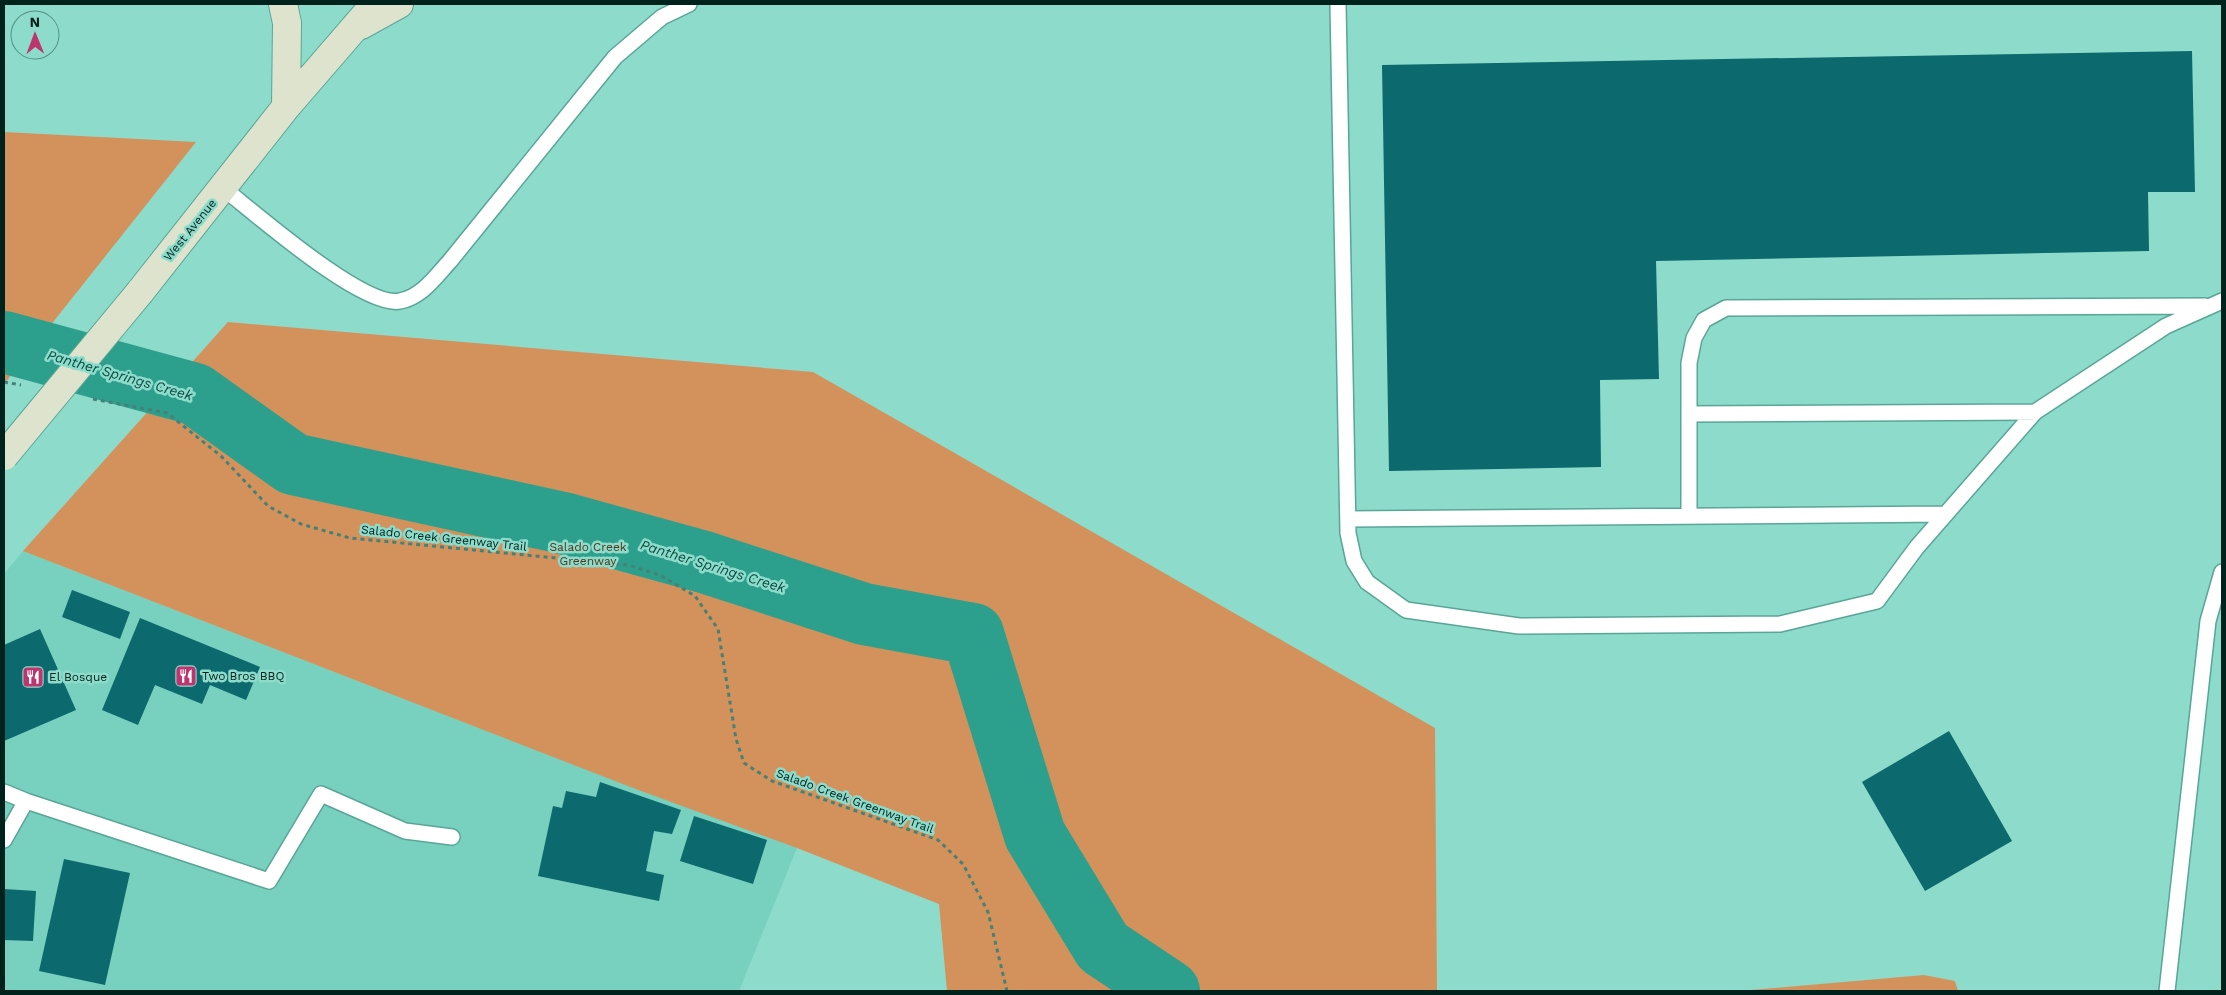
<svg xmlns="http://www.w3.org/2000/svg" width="2226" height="995" font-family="'Work Sans',sans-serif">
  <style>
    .built { fill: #78d0bf }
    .green { fill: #d3925c }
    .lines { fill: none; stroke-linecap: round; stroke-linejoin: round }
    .river { stroke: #2da08d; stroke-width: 62 }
    .building { fill: #0c696d }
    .lane-casing { stroke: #59a697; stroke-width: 18 }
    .secondary-casing { stroke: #59a697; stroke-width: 30 }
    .path { stroke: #488075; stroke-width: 3; stroke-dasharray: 4 4; stroke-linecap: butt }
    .lane { stroke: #fff; stroke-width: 15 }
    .secondary { stroke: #dee3cd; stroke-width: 28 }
    .secondary-bridge-casing { stroke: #59a697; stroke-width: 30; stroke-linecap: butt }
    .secondary-bridge { stroke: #dee3cd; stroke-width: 28 }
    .labels { text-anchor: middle; stroke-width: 5; stroke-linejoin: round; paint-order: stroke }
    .street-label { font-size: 12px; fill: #00221c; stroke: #8ddbcb }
    .park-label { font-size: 12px; fill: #563518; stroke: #8ddbcb }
    .poi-label { font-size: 12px; fill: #00221c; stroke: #8ddbcb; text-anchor: start }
    .water-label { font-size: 14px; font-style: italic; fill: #0b4c42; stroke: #8ddbcb }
  </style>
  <rect width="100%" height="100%" fill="#8ddbcb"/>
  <!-- built -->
  <path class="built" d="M23,551L497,735L797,848L739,991H4V574Z"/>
  <!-- green -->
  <path class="green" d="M4,132L196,142L4,384Z
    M228,322L813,372L1435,728L1437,991H947L939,904L797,848L633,788L23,551Z
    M1924,975L1955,981L1958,991H1739Z"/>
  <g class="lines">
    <!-- river -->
    <path class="river" d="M4,342L195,394L293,464L563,523L704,562L864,614L973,634L1035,835L1103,947L1169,991"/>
  </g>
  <!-- building -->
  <path class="building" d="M2192,51L2195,192H2148L2149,251L1656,261L1659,379L1600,380L1601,467L1389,471L1382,65Z
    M72,590L130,612L120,639L62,617Z
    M140,618L260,667L246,700L210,685L202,704L155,685L138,725L102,710Z
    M40,629L76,710L4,741V645Z
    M1949,731L2012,841L1925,891L1862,782Z
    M600,782L681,810L672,834L654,831L646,871L664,875L659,901L538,876L553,806L562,808L566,791L596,797Z
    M694,816L767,840L753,884L680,861Z
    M64,859L130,873L105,985L39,971Z
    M4,889L36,891L33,941L4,940Z"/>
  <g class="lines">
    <!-- lane casing -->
    <g class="lane-casing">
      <path id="lane" d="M1338,4L1348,533L1354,561L1367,582L1406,610L1519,626L1780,624L1877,601L1917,547L2035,412L2166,326L2222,301
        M223,188C255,213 364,309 400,301C422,297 436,276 450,261L615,57L662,17L689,4
        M1689,414L2035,412
        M1689,516V363L1694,338L1704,320L1726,308L2205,306
        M1348,519L1946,514
        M4,792L26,801L269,881L321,794L405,831L452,837
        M4,840L26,801
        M2167,991L2208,621L2222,572"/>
    </g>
    <!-- secondary casing -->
    <g class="secondary-casing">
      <path id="secondary" d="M283,4L287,23L286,107
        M361,25L399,4
        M140,292L286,107L375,4"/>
    </g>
    <!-- path -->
    <path class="path" d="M4,382L21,385
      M93,399L167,413L221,456L268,506L301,524L350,538L628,565L660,575L695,596L718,629L736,739L744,763L772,781L938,840L963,864L988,912L1007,991"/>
    <!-- lane -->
    <use href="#lane" class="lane"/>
    <!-- secondary -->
    <use href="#secondary" class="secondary"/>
    <!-- secondary-bridge casing -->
    <g class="secondary-bridge-casing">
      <path id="secondary-bridge" d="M4,456L140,292"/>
    </g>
    <!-- secondary-bridge -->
    <use href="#secondary-bridge" class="secondary-bridge"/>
  </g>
  <!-- icons -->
  <defs>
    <g id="restaurant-square" transform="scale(1.125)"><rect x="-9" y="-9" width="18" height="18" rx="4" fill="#be346e" stroke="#8ddbcb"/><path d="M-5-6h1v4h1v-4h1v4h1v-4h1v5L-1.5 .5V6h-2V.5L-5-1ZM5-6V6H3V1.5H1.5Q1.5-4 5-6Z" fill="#fff"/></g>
  </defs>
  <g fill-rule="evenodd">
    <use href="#restaurant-square" x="186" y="676"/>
    <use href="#restaurant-square" x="33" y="677"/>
  </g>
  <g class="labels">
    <!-- street labels -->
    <g class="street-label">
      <text transform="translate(190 230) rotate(-51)" y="4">West Avenue</text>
      <text transform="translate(444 538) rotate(6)" y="4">Salado Creek Greenway Trail</text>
      <text transform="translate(855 801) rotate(20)" y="4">Salado Creek Greenway Trail</text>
    </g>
    <!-- park labels -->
    <g class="park-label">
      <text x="588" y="551">Salado Creek<tspan x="588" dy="14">Greenway</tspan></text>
    </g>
    <!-- poi labels -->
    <g class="poi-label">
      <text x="202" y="680">Two Bros BBQ</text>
      <text x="49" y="681">El Bosque</text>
    </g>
    <!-- water labels -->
    <g class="water-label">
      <text transform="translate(120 375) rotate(16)" y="5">Panther Springs Creek</text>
      <text transform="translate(713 566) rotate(17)" y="5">Panther Springs Creek</text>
    </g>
  </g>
  <!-- border -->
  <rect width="2226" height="995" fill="none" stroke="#00221c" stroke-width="10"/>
  <!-- north arrow -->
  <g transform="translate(35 35) rotate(359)"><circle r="24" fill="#8ddbcb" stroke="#559185"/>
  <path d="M0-4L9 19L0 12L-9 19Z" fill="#be346e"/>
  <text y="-8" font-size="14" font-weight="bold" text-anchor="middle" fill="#00221c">N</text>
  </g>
</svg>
